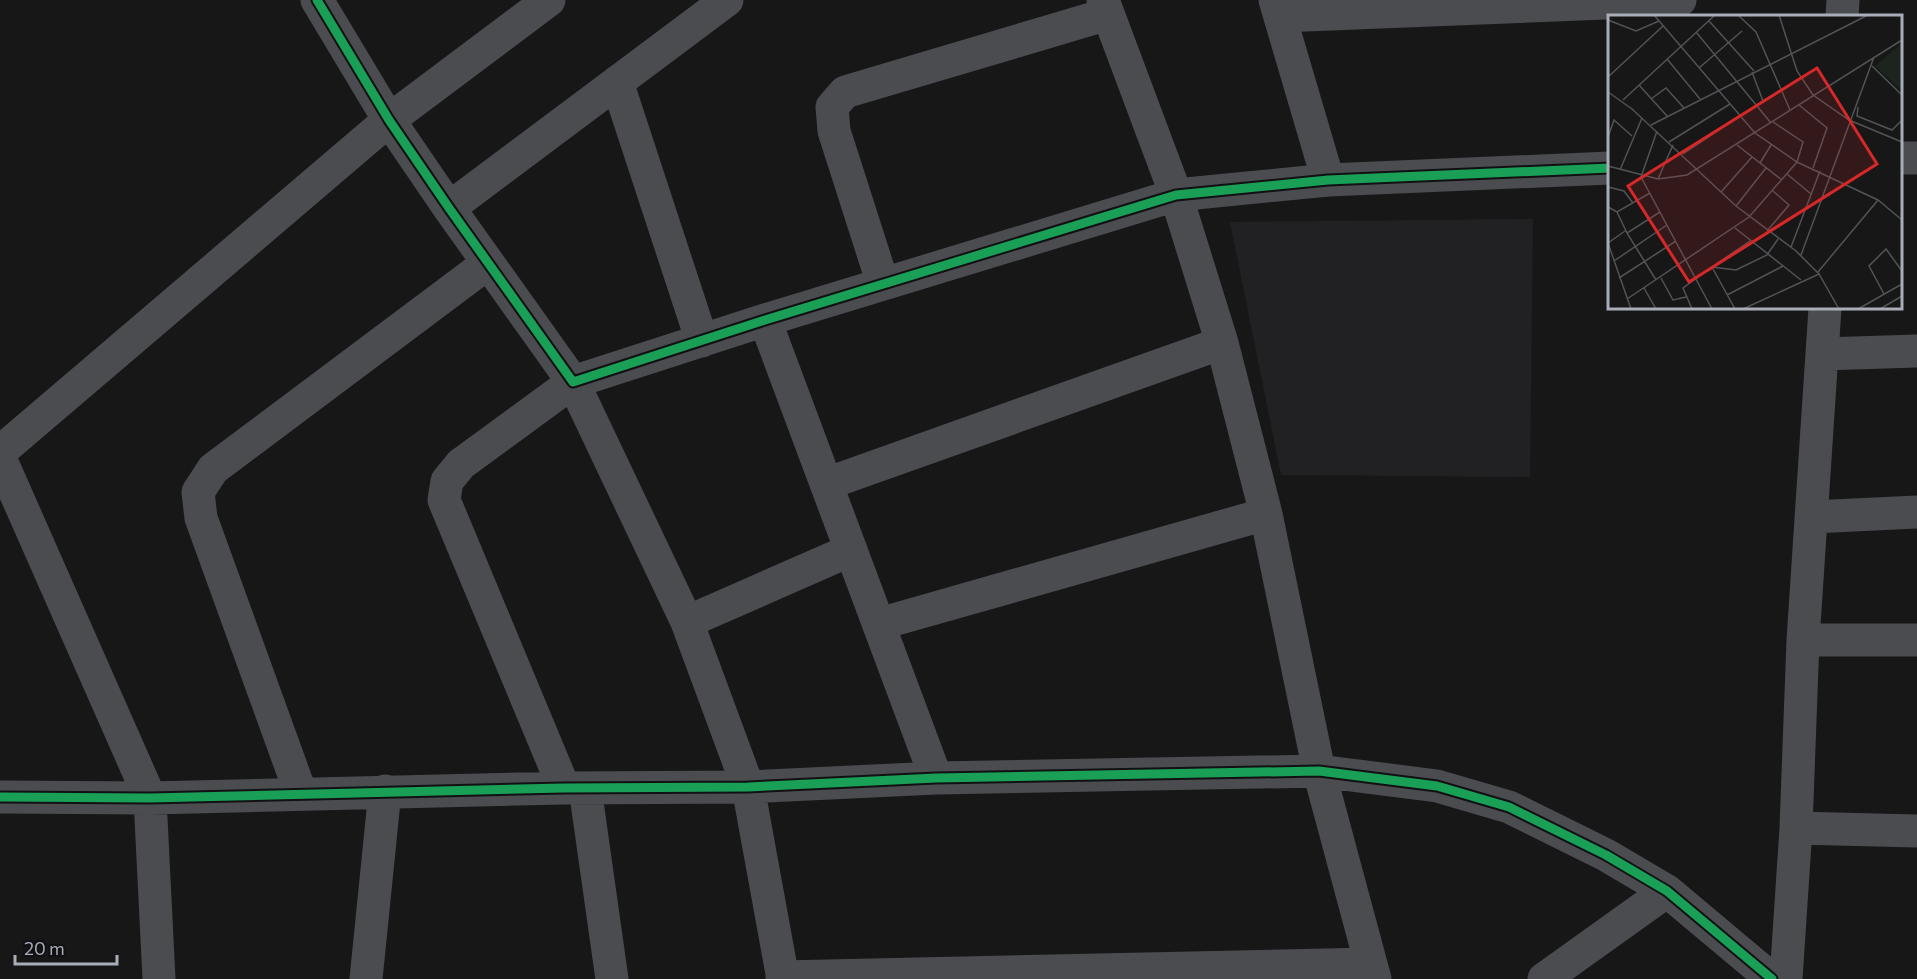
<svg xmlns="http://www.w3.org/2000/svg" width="1917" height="979" font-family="Commissioner,sans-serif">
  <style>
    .built { fill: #212123 }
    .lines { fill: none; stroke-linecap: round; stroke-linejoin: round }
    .minor { stroke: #4b4c50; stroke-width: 33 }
    .cycleway-casing { stroke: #111113; stroke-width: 13 }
    .cycleway { stroke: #1a9f57; stroke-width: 9 }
    .inset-road { fill: none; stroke: #515357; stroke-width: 1.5 }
    .view { fill: #d62828; fill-opacity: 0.15; stroke: #d62828; stroke-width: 3 }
    .inset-edge { fill: none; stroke: #a8adb8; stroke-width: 3 }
  </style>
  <rect width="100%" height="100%" fill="#171717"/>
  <!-- built -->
  <path class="built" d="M1533,219L1530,477L1281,475L1230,222Z"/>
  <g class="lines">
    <!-- minor -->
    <path class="minor" d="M317,0L389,120L449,208L573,382L765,320L1176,195L1328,180L1610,168
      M1103,0L1176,195L1222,343L1266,514L1319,771L1375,979
      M1275,0L1328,180
      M1280,16L1680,0
      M1842,16L1843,0
      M617,82L702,341
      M1900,158H1917
      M449,208L727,0
      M883,284L834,131L832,107L845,92L1108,14
      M765,320L936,778
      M1822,354L1917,351
      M0,452L389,120L549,0
      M0,458L150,798L159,979
      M826,484L1222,343
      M1812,517L1917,512
      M687,622L851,550
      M879,624L1266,514
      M1803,640H1917
      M564,788L444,500L447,481L461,464L573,382L687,622L748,787L783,979
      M585,788L612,979
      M301,794L201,518L198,492L213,469L488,263
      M0,797L150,798L564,788L748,787L936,778L1319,771L1437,786L1509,807L1606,855L1667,891L1772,979
      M1796,828L1917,831
      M782,977L1370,964
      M366,979L385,791
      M1544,979L1667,891
      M1786,979L1796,828L1803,640L1825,308"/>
    <!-- cycleway casing -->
    <g class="cycleway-casing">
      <path id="cycleway" d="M317,0L389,120L449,208L573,382L765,320L1176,195L1328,180L1610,168
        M0,797L150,798L564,788L748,787L936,778L1319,771L1437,786L1509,807L1606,855L1667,891L1772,979"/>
    </g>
    <!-- cycleway -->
    <use href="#cycleway" class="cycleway"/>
  </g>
  <!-- overview -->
  <g transform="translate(1608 15)">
    <rect width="294" height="294" fill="#171717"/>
    <path d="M294,28V76L267,51Z" fill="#1d241d"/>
    <path class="inset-road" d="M46,0L147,118L189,147L195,127L165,107M130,0L148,17L182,95M171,0L189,56L205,80L241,105L294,127M0,5L28,16L51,6M101,6L146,56M88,17L163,108M59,44L92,84M264,51L294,80M91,53L134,16M144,57L155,86M0,62L55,11M31,70L59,101M0,77L24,94L128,191L188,236L211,259M43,84L58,73L76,93M15,85L107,0M153,87L173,75M191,90L219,113L205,153M250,92L249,101L284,115L294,105M43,110L260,0M49,116L33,162L104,294M0,122L6,105L24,121M61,127L122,89M129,130L174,165M75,139L132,101M152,148L163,130M0,151L50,164L79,160L294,25M12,155L34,103M179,159L203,179M50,164L65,130M0,172L16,176L25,188M113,177L144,142M128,191L158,153M0,192L9,197L42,178M9,197L19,218M127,213L193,265M159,216L181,190L165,176M0,228L23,294M0,228L17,216M183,232L212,156M193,240L266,42M6,246L59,210M104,252L128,255L159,240L170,224M210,257L270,185M11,263L68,226M53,263L65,285L78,282M48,265L19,218L52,197M36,273L48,294M276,279L261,251L278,234L294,256M119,280L175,251M19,284L141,202L189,147L270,185L294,205M84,294L75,273L104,252M127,294L104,252L142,226M135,294L211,259L231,294M250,294L294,269M272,294L294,281"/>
    <path class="view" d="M209,53L269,149L81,267L20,171Z"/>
    <rect width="294" height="294" class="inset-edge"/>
  </g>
  <!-- scale -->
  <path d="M15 955v9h102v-9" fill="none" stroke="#a8adb8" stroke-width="3"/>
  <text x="24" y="955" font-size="18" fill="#a8adb8" stroke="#111113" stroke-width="4.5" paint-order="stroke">20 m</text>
</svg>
